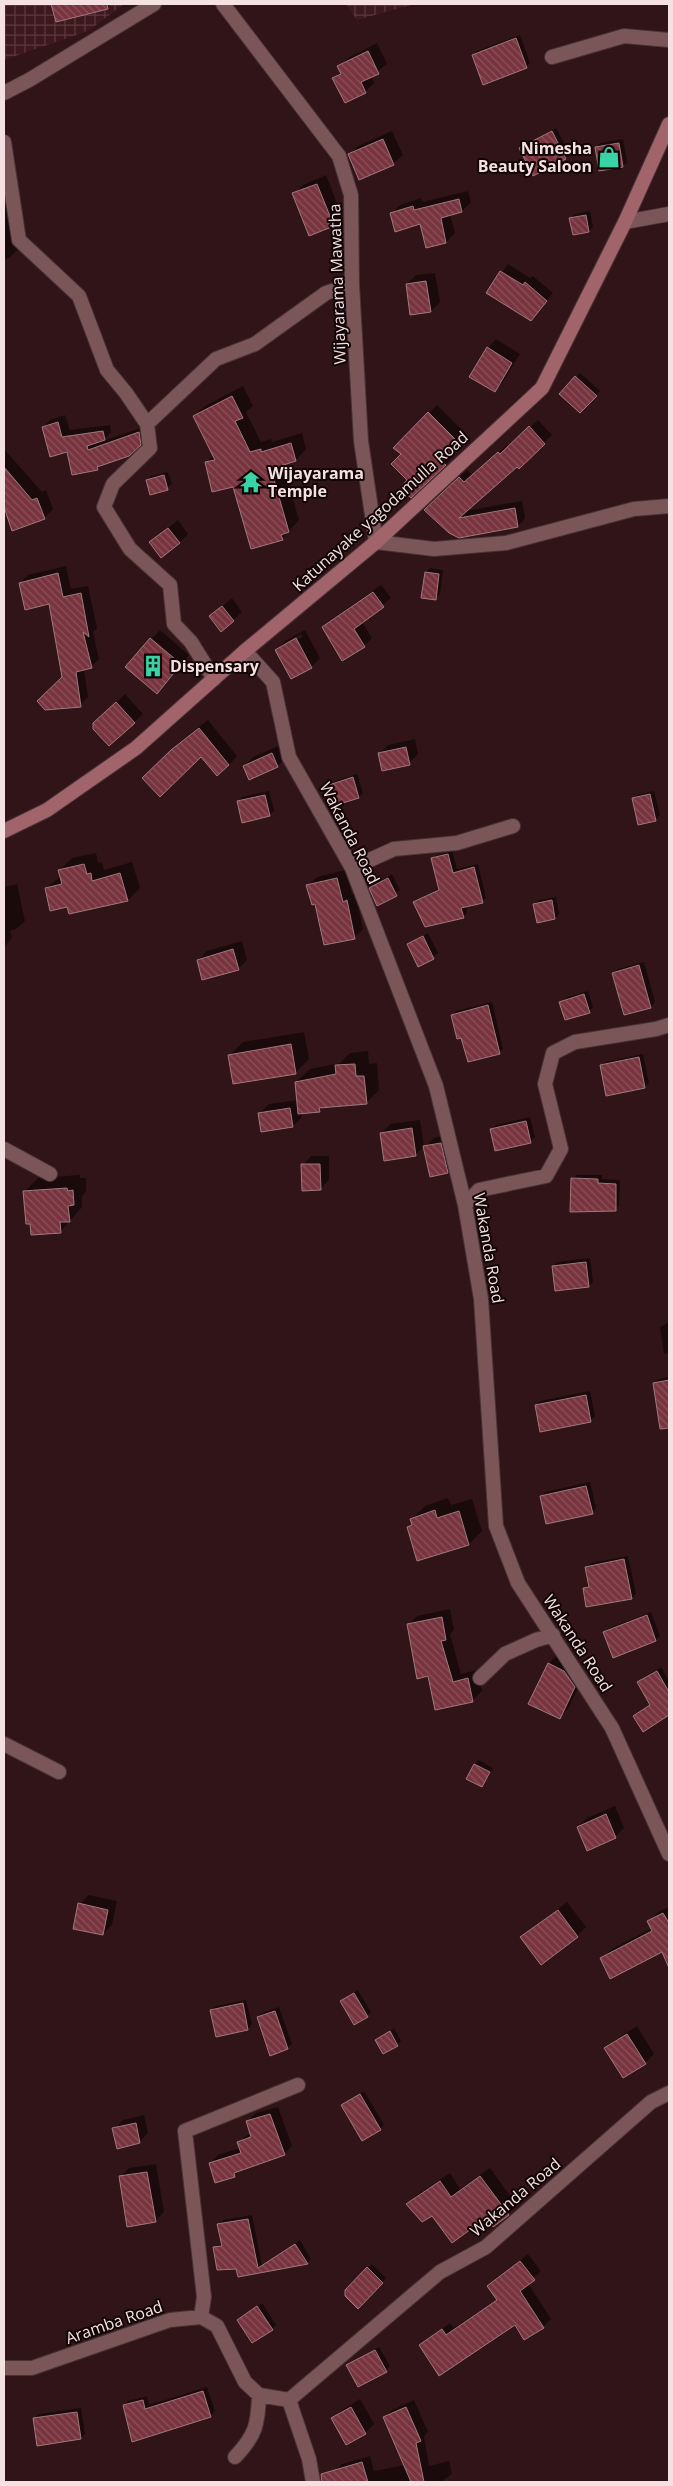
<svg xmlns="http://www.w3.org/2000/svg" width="673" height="2486" font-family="'Open Sans',sans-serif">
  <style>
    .industrial { fill: url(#industrial-grid) }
    .shadow { fill: #0007; fill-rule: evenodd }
    .building { fill: url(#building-back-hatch); stroke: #9f797c }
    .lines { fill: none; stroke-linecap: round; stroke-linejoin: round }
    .minor-casing { stroke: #483235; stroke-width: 16 }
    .secondary-casing { stroke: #483235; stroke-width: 16 }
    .minor { stroke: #7a5659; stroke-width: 14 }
    .secondary { stroke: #a0646a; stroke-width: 14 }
    .labels { text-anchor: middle; stroke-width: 4; stroke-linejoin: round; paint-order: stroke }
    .poi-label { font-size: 16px; font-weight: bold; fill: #f6e1e2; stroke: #110506; text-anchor: start }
    .street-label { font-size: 16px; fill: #f6e1e2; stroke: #110506 }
  </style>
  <defs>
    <pattern id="industrial-grid" width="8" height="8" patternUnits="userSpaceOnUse" patternTransform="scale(1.25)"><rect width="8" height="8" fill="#3d181d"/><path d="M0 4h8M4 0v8" fill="none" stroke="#5a393e"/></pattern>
    <pattern id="building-back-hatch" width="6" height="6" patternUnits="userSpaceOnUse" patternTransform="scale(1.25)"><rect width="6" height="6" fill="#78343e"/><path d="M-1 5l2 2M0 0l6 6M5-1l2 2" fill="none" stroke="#8c515a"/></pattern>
  </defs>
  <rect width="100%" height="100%" fill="#311418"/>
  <!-- industrial -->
  <path class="industrial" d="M4,4H124L88,31L4,60Z
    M346,4H415L357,20Z"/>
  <!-- shadow -->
  <path class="shadow" d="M53,4H111L107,8L57,21Z
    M520,35L530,63L526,67L473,55L477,51Z
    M377,43L387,64L371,76L374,83L365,92L334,78L341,71L339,67L348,58Z
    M556,128L570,154L565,158L520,148Z
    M392,131L403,155L394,163L360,179L349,155L358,146Z
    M623,139L627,162L623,166L596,147L600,143Z
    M326,175L342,216L333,225L294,194L303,185Z
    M4,181L18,249L9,258L4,259Z
    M468,191L471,202L462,211L450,214L455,233L446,242L427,246L421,223L391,214L400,205L421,198L422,202Z
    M590,211L593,227L589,231L574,234L571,219L575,214Z
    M508,264L530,278L533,276L553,293L538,312L488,292Z
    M435,273L440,302L431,311L407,284L416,275Z
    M496,339L520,354L503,382L494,391L488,348Z
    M580,373L600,391L580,412L561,394Z
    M243,386L253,406L246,412L261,442L271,439L272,442L302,433L306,449L296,460L283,464L299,520L282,539L234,485L206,463L214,455L194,416L205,406Z
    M437,405L466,434L448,453L452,457L445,465L409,480L403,454L395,448Z
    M65,415L70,430L110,425L111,432L103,441L146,426L148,436L129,455L102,464L97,469L68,450L43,427L50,420Z
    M538,420L552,435L519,467L517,465L465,511L522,501L525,518L518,526L459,537L433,502L467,470L473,475L507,445L509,447Z
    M4,449L42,492L46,490L53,509L44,518L7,513L4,516V481L6,479H4Z
    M168,472L172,484L167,488L147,481L151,476Z
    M178,520L188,534L179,543L151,542Z
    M66,566L71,589L88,586L97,628L93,632L99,659L91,667L84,669L88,697L80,705L63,677L50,603L20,583L28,575Z
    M430,568L443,570L440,594L436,598L426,572Z
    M381,585L391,598L362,622L372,638L364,646L343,659L323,628L331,620Z
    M232,598L242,612L233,620L211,616Z
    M160,630L189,655L166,683L127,667Z
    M305,630L320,658L311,667L277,650L285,641ZM301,634L302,637L285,646V643Z
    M125,694L143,714L134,722L104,714Z
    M208,720L237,756L229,765L201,755L144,778L181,741Z
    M415,739L418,754L409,763L379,754L388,745Z
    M281,745L286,758L277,766H244L253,757Z
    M357,774L363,793L359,797L337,804L331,785L335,781Z
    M269,791L274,811L269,815L238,802L242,797Z
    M654,791L660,815L655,820L633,799L637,795Z
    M452,851L457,869L478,864L486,898L482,902L466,906L467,913L463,917L415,902L440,888L432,859L437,855Z
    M96,853L98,863L102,862L104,870L132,862L140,888L128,900L70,913L68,906L46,888L61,876L60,870L72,858Z
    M346,870L352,894L355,892L363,929L354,938L316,903L308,886L317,877Z
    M392,874L400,890L378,905L370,888Z
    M17,884L25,921L16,929L10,931L12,938L4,947V887Z
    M556,897L559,914L555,918L538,921L534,904L539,900Z
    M428,933L438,953L419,965L409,945Z
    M242,941L247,960L238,969L198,960L207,951Z
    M644,962L655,1002L651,1007L625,1014L614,973L618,969Z
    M588,991L593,1007L589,1012L561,1003L565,998Z
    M492,1002L503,1049L499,1053L462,1037L452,1016L456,1011Z
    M304,1032L309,1059L295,1073L229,1056L243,1042Z
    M368,1051L369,1064L377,1063L379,1090L366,1103L324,1106L319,1111L301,1112L302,1117L293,1126L260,1113L269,1104L298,1100L296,1082L310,1069L340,1063L350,1053Z
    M643,1054L649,1083L645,1087L601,1066L605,1062Z
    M530,1117L535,1137L531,1141L492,1129L496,1125Z
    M420,1120L424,1146L415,1155L382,1133L390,1124Z
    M450,1135L457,1163L448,1172L425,1147L434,1138Z
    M311,1156H329V1180L320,1189L303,1165Z
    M80,1175V1178H86V1191L82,1196V1207L60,1232L25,1191L38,1178Z
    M576,1175H602V1179L620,1180L619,1206L615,1210L572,1179Z
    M590,1258L593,1282L589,1286L553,1266L557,1262Z
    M669,1322V1353L664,1354L660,1327Z
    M669,1377V1410L659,1412L654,1383L659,1379Z
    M590,1391L595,1416L591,1420L536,1405L540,1401Z
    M590,1482L596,1508L592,1513L541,1497L545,1492Z
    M448,1498L451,1505L472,1499L482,1531L469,1544L418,1559L408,1527L412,1523L411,1520L425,1506Z
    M628,1556L636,1594L632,1598L584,1588L588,1584L587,1567L591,1563Z
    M450,1609L454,1630L450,1634L461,1674L477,1670L482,1691L473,1700L436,1708L429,1674L408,1625L417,1616Z
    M651,1612L660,1636L656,1640L604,1632L609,1628Z
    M558,1654L583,1677L568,1709L559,1717L530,1703L549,1663Z
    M661,1667L669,1681V1713L643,1730L635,1716L651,1704L638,1682Z
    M479,1760L493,1768L482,1786L475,1764Z
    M615,1806L624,1828L615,1837L578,1827L587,1818Z
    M88,1895L117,1901L112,1925L103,1934L80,1904Z
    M567,1902L586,1927L577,1936L522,1938Z
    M669,1907V1948L611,1977L602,1959L610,1950L652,1928L649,1921L658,1912Z
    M358,1990L371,2012L367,2016L342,2001Z
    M246,2000L252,2024L248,2029L217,2035L211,2010L216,2006Z
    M279,2007L292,2044L288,2048L258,2017L262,2013Z
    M637,2026L654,2054L645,2063L623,2076L606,2048L615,2040Z
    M394,2028L401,2041L397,2045L377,2040Z
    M364,2091L384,2125L380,2129L343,2105Z
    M278,2107L292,2146L284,2154L242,2168L234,2176L210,2163L218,2155L240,2148L238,2142L251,2133L248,2121L256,2113Z
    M144,2115L148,2133L139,2142L114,2129L123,2120Z
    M156,2164L164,2212L155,2221L120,2177L129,2168Z
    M490,2168L517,2205L508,2214L487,2217L432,2214L408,2204L417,2195L450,2173L460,2189Z
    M252,2215L262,2266L300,2240L311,2259L307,2263L239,2276L237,2267L215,2248L222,2243L219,2225L223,2220Z
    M528,2254L541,2271L528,2283L551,2319L543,2327L515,2323L420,2345L450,2323L454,2328L498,2299L488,2286Z
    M372,2264L386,2278L358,2307L346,2291Z
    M262,2303L276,2325L272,2329L238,2320Z
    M379,2347L390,2366L386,2371L348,2366Z
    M207,2387L215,2411L211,2416L133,2440L124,2405L128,2401L147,2396L149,2405Z
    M360,2399L374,2424L365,2433L333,2418L342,2410Z
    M414,2400L428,2432L424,2437L429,2466L449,2461L452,2474L441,2482H338L334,2471L342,2464L370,2456L374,2471L405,2465L384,2417L392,2410Z
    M81,2408L85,2434L81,2438L34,2419L39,2414Z"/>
  <!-- building -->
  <path class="building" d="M51,4H107L108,9L56,22Z
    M516,38L527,68L483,85L472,55Z
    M368,51L379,74L361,82L366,93L345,103L332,78L341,74L337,66Z
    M552,131L566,159L533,176L519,148Z
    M383,139L394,165L359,180L348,154Z
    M619,143L623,167L599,171L595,147Z
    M317,184L334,226L309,236L292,193Z
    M459,199L462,212L441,218L446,243L426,248L420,224L395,232L390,213L413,206L414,210Z
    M586,215L589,232L573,235L569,218Z
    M500,271L523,285L525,282L547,301L531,321L486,293Z
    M426,281L431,312L410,315L406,284Z
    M487,347L512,363L495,392L469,377Z
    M575,376L597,396L580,413L559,394Z
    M232,396L243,418L235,421L250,452L261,449V452L291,443L296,461L271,469L289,532L281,535L283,540L251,549L233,487L212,492L205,462L215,460L193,416Z
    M428,412L459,443L441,461L446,465L411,498L400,488L407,480L391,464L401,454L393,448Z
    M58,422L62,437L103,431L105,440L87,446L88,450L139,432L141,445L129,456L97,467L98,470L72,475L67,452L50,457L42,427Z
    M529,426L545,444L519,469L517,467L459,518L515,508L518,527L459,538L449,533L424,510L459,477L464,482L498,452L500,454Z
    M4,467L32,500L37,498L45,519L12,531L4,507Z
    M164,475L168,490L150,495L146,480Z
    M168,528L180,543L161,558L149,542Z
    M425,572L439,574L436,600L421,598Z
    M58,573L63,597L81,593L89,637L83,632L92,668L76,672L81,707L45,710L37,701L62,677L49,604L25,610L19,583Z
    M373,592L384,607L354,629L365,647L342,661L322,627Z
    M222,606L234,621L221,632L209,616Z
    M150,638L181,664L157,694L125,667Z
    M296,638L312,668L291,679L275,650Z
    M116,702L135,723L109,746L93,729V723Z
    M199,728L229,765L217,776L201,757L160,797L142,778L171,750Z
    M406,747L410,765L382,771L378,753Z
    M272,753L278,767L249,780L243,766Z
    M353,777L359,798L336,805L329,785Z
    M650,794L656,821L638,825L632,798Z
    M265,795L270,816L242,823L237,801Z
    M448,854L453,873L474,867L483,903L461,908L464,918L425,927L413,902L439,890L431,858Z
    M84,864L87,874L91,873L92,881L120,873L128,901L69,914L67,907L50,911L45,888L62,884L58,870Z
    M337,878L343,902L347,900L355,939L324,945L315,904L312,905L306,885Z
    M388,878L397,896L377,906L369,888Z
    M552,900L555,919L537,923L533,904Z
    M423,936L434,959L418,967L407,944Z
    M233,949L239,970L202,980L197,960Z
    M639,965L651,1008L624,1015L612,973Z
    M584,994L590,1013L565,1020L559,1002Z
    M488,1005L500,1054L468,1062L461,1038L457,1039L451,1015Z
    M291,1044L296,1074L233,1084L228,1055Z
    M639,1057L645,1088L606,1096L600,1065Z
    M355,1064L356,1076H364L367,1104L319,1108L320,1112L298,1114L295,1082L336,1074L335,1065Z
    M290,1108L293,1127L261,1132L258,1113Z
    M526,1121L531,1143L495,1151L490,1129Z
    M412,1128L416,1156L384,1161L380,1133Z
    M441,1143L448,1173L430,1177L423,1146Z
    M301,1164H320L321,1190L302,1191Z
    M571,1178L598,1179V1183L616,1184V1211L570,1212Z
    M67,1188L68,1191L73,1190L74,1205L68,1206L70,1222H60L61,1233L31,1235L30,1224H26L23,1191Z
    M586,1262L589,1287L555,1291L552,1266Z
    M669,1380V1428L660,1429L653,1383Z
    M586,1395L591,1422L540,1432L535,1405Z
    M586,1486L593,1514L546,1524L540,1496Z
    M435,1510L437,1518L459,1511L469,1545L417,1561L407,1527L412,1525L410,1519Z
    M624,1559L632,1599L586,1607L583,1588L589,1587L585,1567Z
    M647,1615L656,1641L613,1658L603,1632Z
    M442,1617L446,1640L441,1641L453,1682L468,1678L473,1702L435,1710L428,1676L417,1679L407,1624Z
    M548,1663L564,1671L575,1687L560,1719L528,1704Z
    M657,1671L669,1692V1715L643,1732L633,1716L650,1705L637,1682Z
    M474,1764L490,1772L482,1787L466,1779Z
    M606,1814L616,1838L587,1851L577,1827Z
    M78,1903L108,1910L103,1935L73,1929Z
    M558,1910L578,1937L541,1965L520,1937Z
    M663,1913L669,1923V1968L662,1952L610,1979L600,1958L652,1931L647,1921Z
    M354,1993L368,2017L354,2025L340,2001Z
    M243,2003L248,2030L216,2037L210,2010Z
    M275,2011L288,2049L270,2056L257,2017Z
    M390,2031L398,2046L383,2054L375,2040Z
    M627,2034L646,2064L623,2078L604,2048Z
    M360,2094L381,2130L362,2141L341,2105Z
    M270,2114L285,2155L234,2173L235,2177L215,2183L209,2163L241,2153L237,2142L251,2137L246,2121Z
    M136,2123L140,2143L117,2149L112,2128Z
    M147,2172L156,2222L127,2227L119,2176Z
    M480,2176L509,2215L493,2227L486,2218L452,2243L432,2216L422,2222L406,2204L440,2181L451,2197Z
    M248,2219L258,2268L295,2244L308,2264L238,2277L236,2269L217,2270L213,2247L222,2246L217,2224Z
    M520,2261L535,2280L520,2291L544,2328L524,2340L515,2325L439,2376L419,2345L442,2329L446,2335L497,2300L487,2286Z
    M367,2267L383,2283L358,2309L345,2296V2290Z
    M257,2306L273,2330L252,2343L237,2320Z
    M375,2350L387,2372L358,2387L346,2365Z
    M203,2391L211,2417L132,2442L123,2405L143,2400L145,2409Z
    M351,2407L366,2434L346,2445L331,2418Z
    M406,2407L421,2441L416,2443L424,2482H411L383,2417Z
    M77,2412L81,2439L37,2446L33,2418Z
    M362,2462L368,2482H322L321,2474Z"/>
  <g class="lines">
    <!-- minor casing -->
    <g class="minor-casing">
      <path id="minor" d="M223,4L339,156L351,195L352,284L361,441L376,542L434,549L506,543L634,509L669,506
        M552,57L624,36L669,40
        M4,93L29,80L154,4
        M4,142L19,240L79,296L107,370L126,393L147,424
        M625,222L669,214
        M245,651L273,682L289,757L352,868L436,1086L465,1205L481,1299L496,1526L518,1583L612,1728L669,1854
        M214,679L191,642L174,624L170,585L130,549L104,507L113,484L150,448L147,424L216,359L255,344L326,293L352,284
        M352,868L394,849L457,843L513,826
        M4,1149L50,1174
        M465,1205L479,1190L546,1176L561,1149L545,1084L553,1053L575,1042L656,1029L669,1025
        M480,1678L505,1654L536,1640L553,1635
        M4,1744L59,1772
        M201,2317L204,2297L185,2131L298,2085
        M4,2368H32L170,2320L201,2317L217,2326L245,2382L259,2395L289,2400L309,2459L313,2482
        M289,2400L440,2272L486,2247L651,2102L669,2093
        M235,2457C256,2435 258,2424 259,2395"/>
    </g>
    <!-- secondary casing -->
    <g class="secondary-casing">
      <path id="secondary" d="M4,831L47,810L136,748L245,651L376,542L542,388L625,222L669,124"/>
    </g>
    <!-- minor -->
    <use href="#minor" class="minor"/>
    <!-- secondary -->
    <use href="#secondary" class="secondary"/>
  </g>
  <!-- icons -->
  <defs>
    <g id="shop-bare" transform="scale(1.725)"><path d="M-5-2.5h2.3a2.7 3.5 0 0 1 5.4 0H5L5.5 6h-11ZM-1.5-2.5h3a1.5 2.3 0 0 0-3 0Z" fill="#38d4a6" stroke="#110506" stroke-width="2.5" paint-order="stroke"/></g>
    <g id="temple-bare" transform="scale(1.725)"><path d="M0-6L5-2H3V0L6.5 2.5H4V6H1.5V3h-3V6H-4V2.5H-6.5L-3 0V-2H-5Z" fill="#38d4a6" stroke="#110506" stroke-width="2.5" paint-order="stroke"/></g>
    <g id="building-bare" transform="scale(1.725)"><path d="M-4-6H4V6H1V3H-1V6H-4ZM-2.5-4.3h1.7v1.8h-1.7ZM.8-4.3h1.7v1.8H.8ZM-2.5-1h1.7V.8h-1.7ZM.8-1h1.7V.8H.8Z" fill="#38d4a6" stroke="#110506" stroke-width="2.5" paint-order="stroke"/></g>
  </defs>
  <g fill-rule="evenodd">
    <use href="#shop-bare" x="609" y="157"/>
    <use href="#temple-bare" x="251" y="482"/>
    <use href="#building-bare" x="153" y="666"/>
  </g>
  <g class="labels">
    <!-- poi labels -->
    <g class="poi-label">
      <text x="592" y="154" text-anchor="end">Nimesha<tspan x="592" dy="18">Beauty Saloon</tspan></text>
      <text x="268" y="479">Wijayarama<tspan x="268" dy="18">Temple</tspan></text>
      <text x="170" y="672">Dispensary</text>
    </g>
    <!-- street labels -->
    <g class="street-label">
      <text transform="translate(337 284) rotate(-92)" y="6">Wijayarama Mawatha</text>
      <text transform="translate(380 511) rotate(-42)" y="6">Katunayake yagodamulla Road</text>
      <text transform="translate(350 833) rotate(63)" y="6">Wakanda Road</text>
      <text transform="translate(489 1248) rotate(80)" y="6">Wakanda Road</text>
      <text transform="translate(578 1643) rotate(57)" y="6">Wakanda Road</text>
      <text transform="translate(515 2197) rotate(-40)" y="6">Wakanda Road</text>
      <text transform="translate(114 2322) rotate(-19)" y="6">Aramba Road</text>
    </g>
  </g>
  <!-- border -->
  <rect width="673" height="2486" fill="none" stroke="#f6e1e2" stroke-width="10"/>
</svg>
